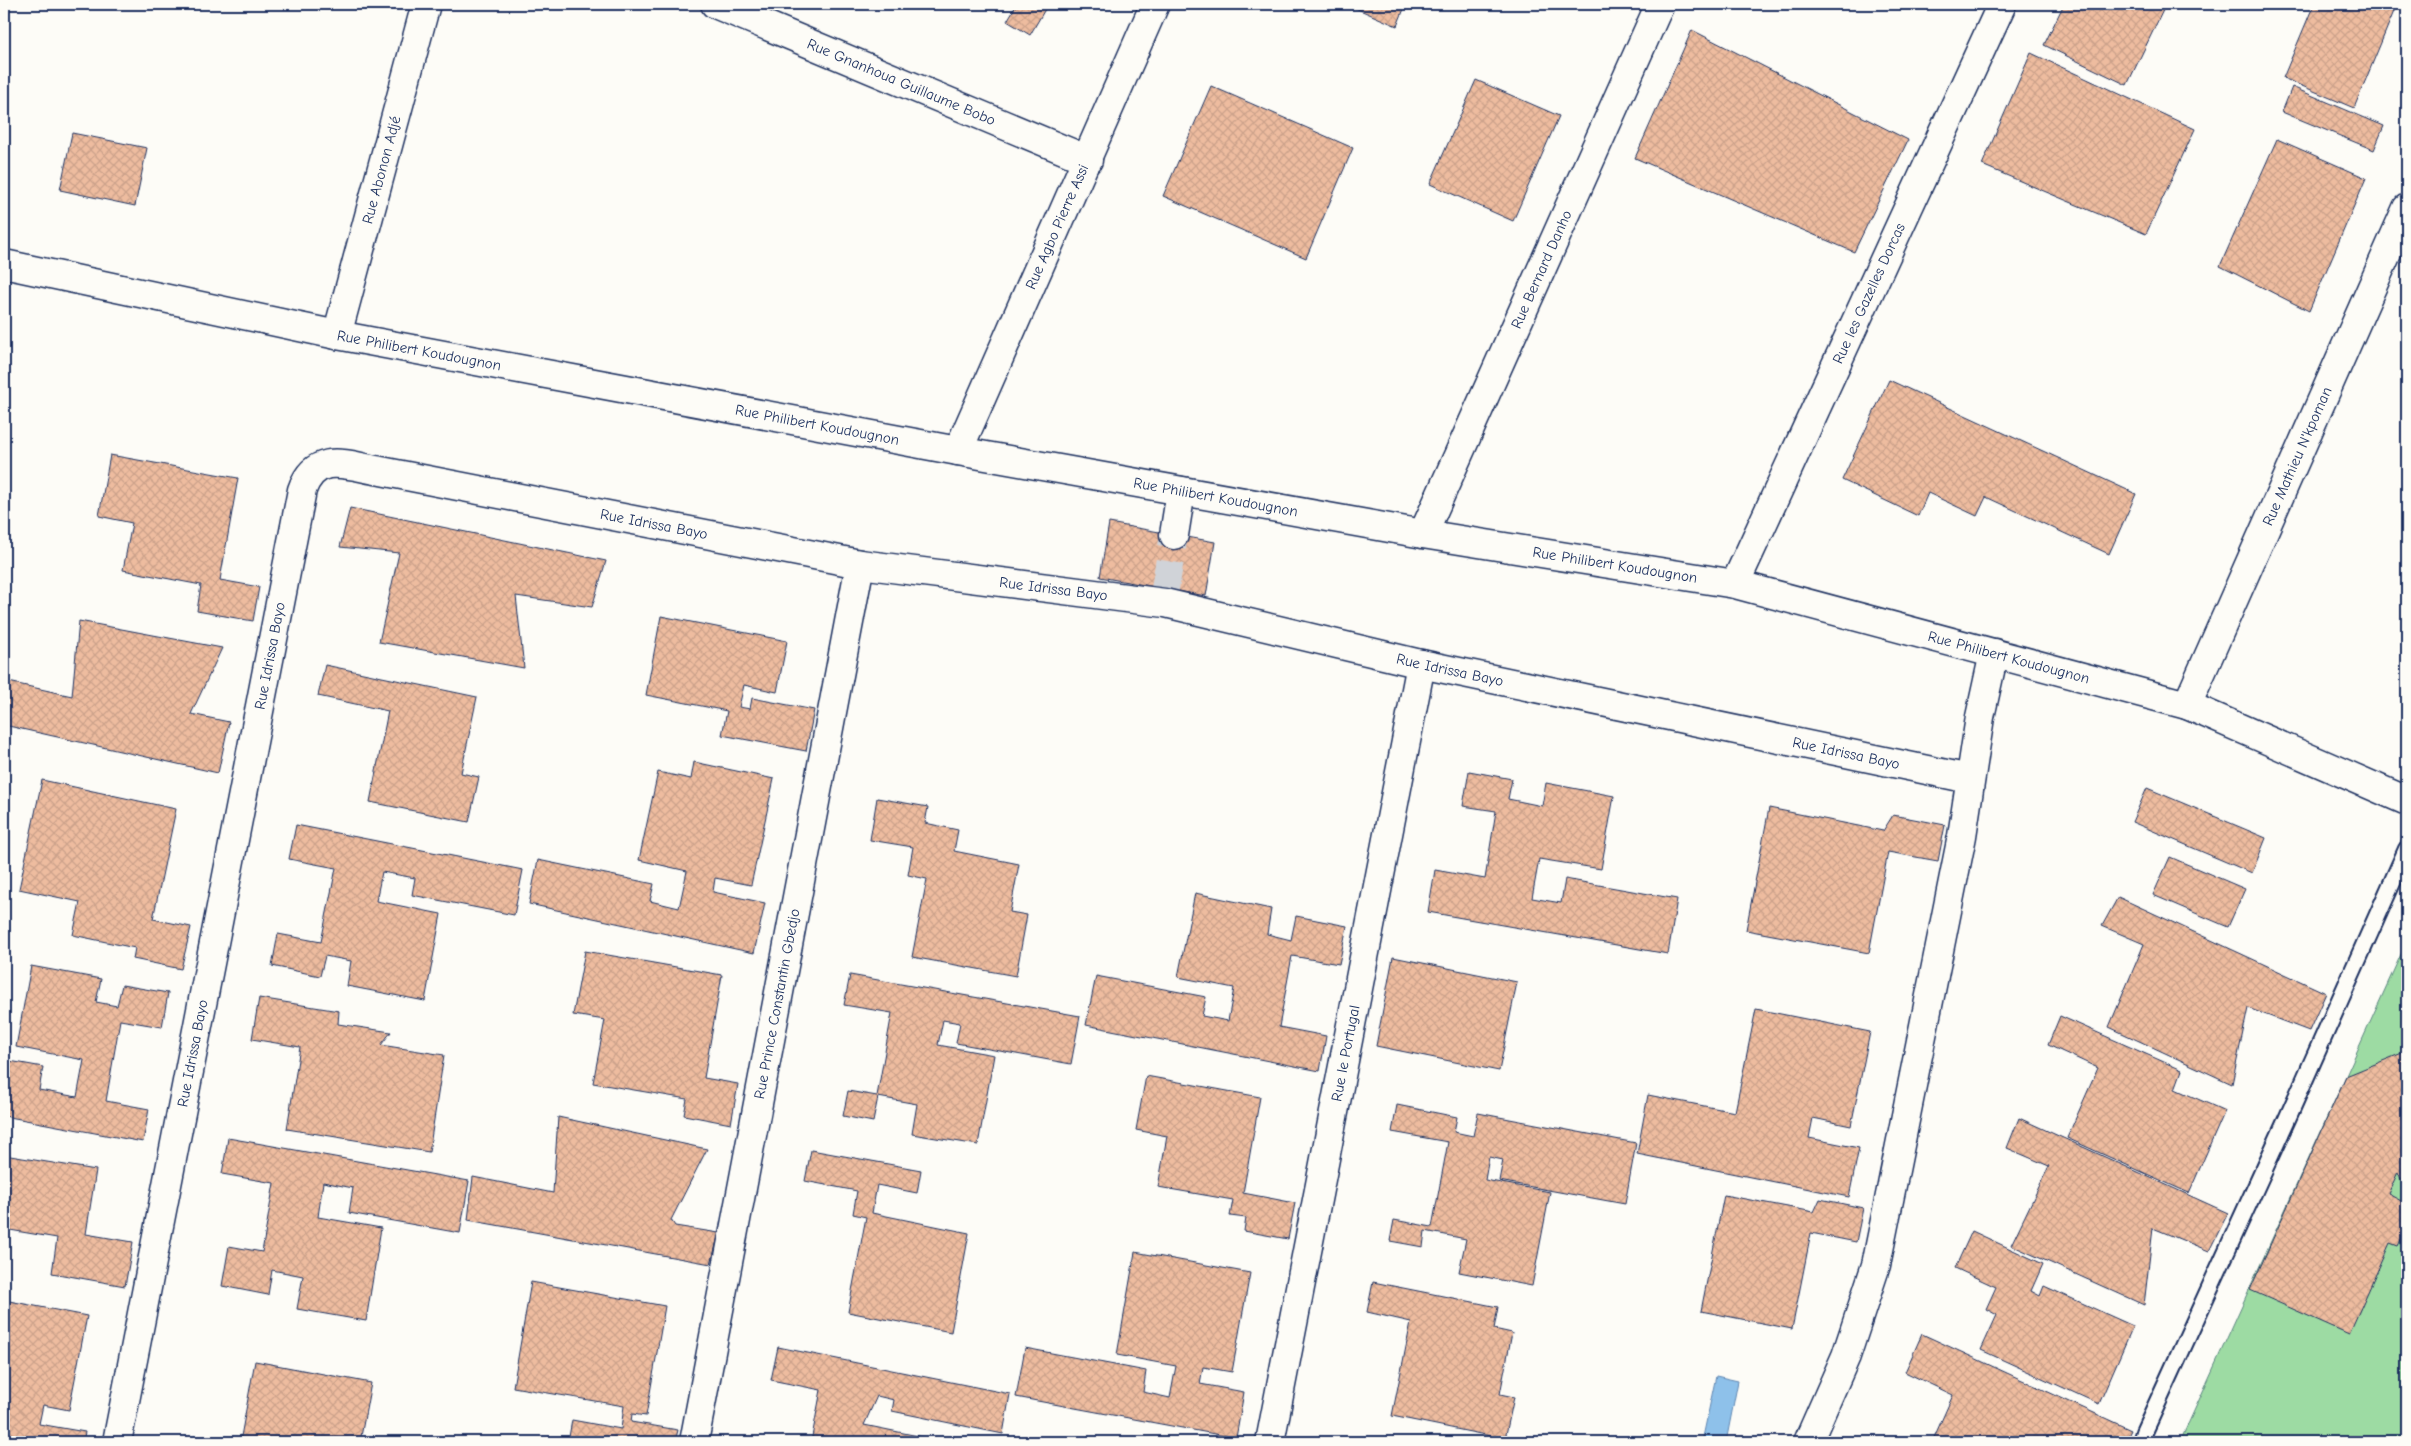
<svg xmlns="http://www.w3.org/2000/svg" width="2411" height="1446" font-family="'Comic Neue',sans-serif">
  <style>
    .garden { fill: #9ddba3; stroke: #5c8580 }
    .water { fill: #8ec1ea; stroke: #6087b2 }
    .building { fill: url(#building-cross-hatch); stroke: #1b2f5e }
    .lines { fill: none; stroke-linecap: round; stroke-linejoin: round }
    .minor-tunnel { stroke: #d0d3d8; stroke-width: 28; stroke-dasharray: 28 14; stroke-linecap: butt }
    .service-casing { stroke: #1b2f5e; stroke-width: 20 }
    .minor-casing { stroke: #1b2f5e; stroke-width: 31 }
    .service { stroke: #fdfcf7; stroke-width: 16 }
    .minor { stroke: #fdfcf7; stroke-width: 28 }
    .labels { text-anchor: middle; stroke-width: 4; stroke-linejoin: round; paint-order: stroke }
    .street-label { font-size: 15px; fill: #1b2f5e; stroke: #fdfcf7 }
  </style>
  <defs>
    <pattern id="building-cross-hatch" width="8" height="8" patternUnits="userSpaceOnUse" patternTransform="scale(1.25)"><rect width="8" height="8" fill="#eebc9f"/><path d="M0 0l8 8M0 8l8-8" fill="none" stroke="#cca28b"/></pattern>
  </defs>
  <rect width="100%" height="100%" fill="#fdfcf7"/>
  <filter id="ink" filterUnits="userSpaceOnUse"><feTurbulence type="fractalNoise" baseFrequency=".02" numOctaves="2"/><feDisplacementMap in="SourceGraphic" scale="10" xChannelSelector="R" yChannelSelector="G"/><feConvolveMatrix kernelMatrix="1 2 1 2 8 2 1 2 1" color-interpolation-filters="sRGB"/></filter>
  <g filter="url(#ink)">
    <!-- garden -->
    <path class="garden" d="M2407,941V1442H2180Z"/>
    <!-- water -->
    <path class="water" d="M1716,1376L1738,1381L1726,1442H1702Z"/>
    <!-- building -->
    <path class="building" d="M1017,4H1048L1030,35L1007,21Z
      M1346,4H1406L1397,26Z
      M2064,4H2166L2127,85L2044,45Z
      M2314,4H2397L2354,108L2283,78Z
      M1692,30L1908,140L1854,252L1635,158Z
      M2031,53L2195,129L2146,234L1982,165Z
      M1476,80L1559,116L1513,221L1430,184Z
      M1211,86L1353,148L1306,258L1163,196Z
      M2292,87L2384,126L2374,150L2282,112Z
      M72,133L147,148L135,206L60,190Z
      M2277,139L2366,178L2309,311L2220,266Z
      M1889,380L2136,494L2109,554L1986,497L1977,516L1928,493L1918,516L1842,480Z
      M110,455L238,478L220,580L259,587L253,621L197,611L201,585L123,570L132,523L99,516Z
      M350,508L606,561L592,607L516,596L524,668L379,642L399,553L340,547Z
      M1109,523L1215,542L1206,596L1100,577Z
      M661,616L787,641L777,692L744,685L739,707L750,709L752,698L814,710L806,751L722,735L727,711L646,695Z
      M79,621L222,648L191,714L229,722L218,773L4,725V681L72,696Z
      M325,665L477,697L461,773L479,777L469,822L370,802L388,711L318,696Z
      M694,762L774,779L751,885L715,878L713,892L765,903L754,953L529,904L538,860L654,884L650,901L679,908L687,871L639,860L658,772L691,779Z
      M1469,771L1512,779L1508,799L1542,806L1546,783L1614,796L1601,869L1539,859L1532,898L1561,903L1565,879L1677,899L1668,954L1428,912L1435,870L1485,879L1496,811L1463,806Z
      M42,780L176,809L153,919L191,927L181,969L133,959L135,948L73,935L80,902L19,889Z
      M2147,788L2266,838L2252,873L2132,822Z
      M877,798L928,807L925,823L958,830L954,851L1019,864L1010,912L1027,915L1016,976L912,957L927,879L908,875L913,847L870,840Z
      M1769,808L1883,831L1893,815L1945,825L1938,861L1888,852L1869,953L1746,930Z
      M296,825L523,870L514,915L412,895L415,878L382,872L376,901L441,914L425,1001L347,986L351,961L325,956L320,976L272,966L278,934L321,942L336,868L289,859Z
      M2170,857L2245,889L2228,927L2153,895Z
      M1195,893L1271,909L1267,934L1291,940L1296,916L1347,926L1339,964L1292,956L1279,1027L1326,1036L1320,1071L1086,1025L1096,976L1206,997L1202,1016L1228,1021L1234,988L1178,977Z
      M2118,897L2326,993L2309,1031L2248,1008L2232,1084L2109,1027L2144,944L2102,926Z
      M585,951L722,975L704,1078L738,1084L731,1124L684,1115L687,1099L593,1083L605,1020L573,1015Z
      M1393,957L1517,982L1499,1071L1376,1046Z
      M31,966L101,979L96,1002L117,1006L122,985L168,993L162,1027L120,1020L106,1101L149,1109L143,1142L4,1116V1060L43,1067L39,1090L77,1097L84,1060L16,1047Z
      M850,975L1080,1016L1071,1064L956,1043L960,1023L943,1020L938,1045L994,1055L978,1145L912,1134L917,1104L878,1097L873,1122L843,1116L848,1091L877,1096L892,1013L844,1005Z
      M259,998L339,1011L338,1024L391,1032L381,1045L444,1055L429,1152L287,1129L300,1047L252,1039Z
      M1756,1009L1870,1032L1851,1126L1813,1118L1809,1138L1859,1148L1849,1197L1637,1154L1648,1095L1735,1112Z
      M2060,1016L2182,1070L2175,1089L2225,1111L2189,1193L2067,1138L2098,1068L2048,1045Z
      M2407,1051V1193L2398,1172L2388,1194L2407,1204V1227L2398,1246L2390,1243L2349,1334L2250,1290L2346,1076Z
      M1146,1076L1260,1097L1243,1193L1295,1203L1288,1239L1244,1231L1246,1218L1230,1216L1233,1200L1158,1187L1167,1136L1136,1130Z
      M1397,1105L1457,1117L1454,1132L1473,1136L1478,1113L1636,1143L1625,1204L1499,1181L1503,1160L1489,1157L1485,1180L1550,1192L1532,1286L1459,1272L1466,1239L1425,1231L1423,1247L1390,1241L1394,1220L1432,1227L1448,1142L1392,1132Z
      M558,1117L707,1149L671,1220L675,1226L719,1233L711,1264L468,1220L473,1177L553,1193Z
      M2019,1118L2228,1213L2209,1251L2153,1228L2144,1305L2011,1245L2049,1166L2007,1148Z
      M228,1138L469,1181L460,1233L349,1213L353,1188L323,1182L318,1217L381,1228L366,1321L297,1309L303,1276L272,1270L268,1295L222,1286L229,1246L262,1252L274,1183L222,1174Z
      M811,1150L921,1170L917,1193L877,1185L872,1213L969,1233L951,1332L848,1312L866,1217L853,1214L857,1191L805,1181Z
      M4,1155L96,1170L86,1234L133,1242L125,1286L52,1273L57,1238L4,1229Z
      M1724,1195L1814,1212L1820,1199L1863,1208L1856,1242L1811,1233L1792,1329L1701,1311Z
      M1972,1231L2043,1264L2031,1291L2040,1296L2044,1286L2133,1326L2099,1404L1981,1350L1997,1315L1986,1309L1996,1287L1955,1268Z
      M1135,1252L1250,1273L1232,1372L1203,1367L1200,1384L1244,1392L1236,1438L1016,1397L1025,1348L1146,1371L1143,1392L1170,1398L1176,1366L1117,1355Z
      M531,1282L665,1306L646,1416L632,1414L631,1422L678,1430L675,1442H598L569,1437L572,1420L621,1429L624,1406L513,1387Z
      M1373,1282L1498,1307L1494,1329L1512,1333L1500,1394L1514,1397L1505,1439L1392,1416L1411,1322L1367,1312Z
      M4,1300L87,1316L69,1410L43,1405L39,1424L85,1432L83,1442H4Z
      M1922,1334L2131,1430L2125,1442H1932L1953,1395L1905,1372Z
      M778,1347L1010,1394L1003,1434L892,1411L894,1400L877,1396L864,1425L933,1439L932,1442H811L821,1390L771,1380Z
      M255,1361L371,1383L360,1442H240Z"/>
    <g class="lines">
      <!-- minor-tunnel -->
      <path class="minor-tunnel" d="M1165,589L1174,535"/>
      <!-- service casing -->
      <g class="service-casing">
        <path id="service" d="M2141,1442L2144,1432L2287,1119L2407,849"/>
      </g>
      <!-- minor casing -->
      <g class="minor-casing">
        <g id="minor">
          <path id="s1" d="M715,4L1088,160"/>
          <path id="s2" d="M4,264L337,335L958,451L1423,534L1735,584L2187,705L2407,801"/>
          <path id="s3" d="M337,335L426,4"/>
          <path id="s4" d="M958,451L1155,4"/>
          <path id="s5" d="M1423,534L1660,4"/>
          <path d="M1174,535L1181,491"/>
          <path id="s6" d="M1735,584L2002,4"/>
          <path id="s7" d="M2187,705L2407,208"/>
          <path id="s8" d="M117,1442L302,490C316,450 349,466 381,471L860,564L1165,603L1421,664L1970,779"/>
          <path id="s9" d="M694,1442L860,564"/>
          <path id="s10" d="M1270,1442L1421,664"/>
          <path d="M1808,1442L1846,1356L1876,1265L1962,836L1980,717L1994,653"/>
        </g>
      </g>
      <!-- service -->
      <use href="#service" class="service"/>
      <!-- minor -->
      <use href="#minor" class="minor"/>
    </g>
  </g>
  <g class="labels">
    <!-- street labels -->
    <g class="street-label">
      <text dy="5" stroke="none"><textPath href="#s1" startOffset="202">Rue Gnanhoua Guillaume Bobo</textPath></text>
      <text dy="5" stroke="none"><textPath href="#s3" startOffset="171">Rue Abonon Adjé</textPath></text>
      <text dy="5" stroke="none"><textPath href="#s4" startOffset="245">Rue Agbo Pierre Assi</textPath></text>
      <text dy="5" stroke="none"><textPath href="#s5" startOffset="290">Rue Bernard Danho</textPath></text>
      <text dy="5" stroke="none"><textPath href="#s6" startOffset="320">Rue les Gazelles Dorcas</textPath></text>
      <text dy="5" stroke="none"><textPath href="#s2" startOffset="424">Rue Philibert Koudougnon</textPath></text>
      <text dy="5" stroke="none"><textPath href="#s2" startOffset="829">Rue Philibert Koudougnon</textPath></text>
      <text dy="5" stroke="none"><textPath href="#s7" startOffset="272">Rue Mathieu N'kpoman</textPath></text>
      <text dy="5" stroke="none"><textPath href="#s2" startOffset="1234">Rue Philibert Koudougnon</textPath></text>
      <text dy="5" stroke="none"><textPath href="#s8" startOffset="1340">Rue Idrissa Bayo</textPath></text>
      <text dy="5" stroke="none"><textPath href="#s2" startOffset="1639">Rue Philibert Koudougnon</textPath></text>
      <text dy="5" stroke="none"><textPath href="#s8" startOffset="1745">Rue Idrissa Bayo</textPath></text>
      <text dy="5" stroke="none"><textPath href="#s8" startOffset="801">Rue Idrissa Bayo</textPath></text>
      <text dy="5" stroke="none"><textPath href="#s2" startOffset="2044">Rue Philibert Koudougnon</textPath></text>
      <text dy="5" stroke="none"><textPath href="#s8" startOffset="2150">Rue Idrissa Bayo</textPath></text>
      <text dy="5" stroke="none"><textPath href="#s8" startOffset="2555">Rue Idrissa Bayo</textPath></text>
      <text dy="5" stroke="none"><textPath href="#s9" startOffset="446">Rue Prince Constantin Gbedjo</textPath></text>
      <text dy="5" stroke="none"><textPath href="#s8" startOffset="396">Rue Idrissa Bayo</textPath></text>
      <text dy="5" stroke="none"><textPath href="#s10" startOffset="396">Rue le Portugal</textPath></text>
    </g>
  </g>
  <!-- margin -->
  <rect width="2411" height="1446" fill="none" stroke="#fdfcf7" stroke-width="20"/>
  <rect x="10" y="10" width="2391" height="1426" fill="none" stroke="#1b2f5e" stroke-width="2" filter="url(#ink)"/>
</svg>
